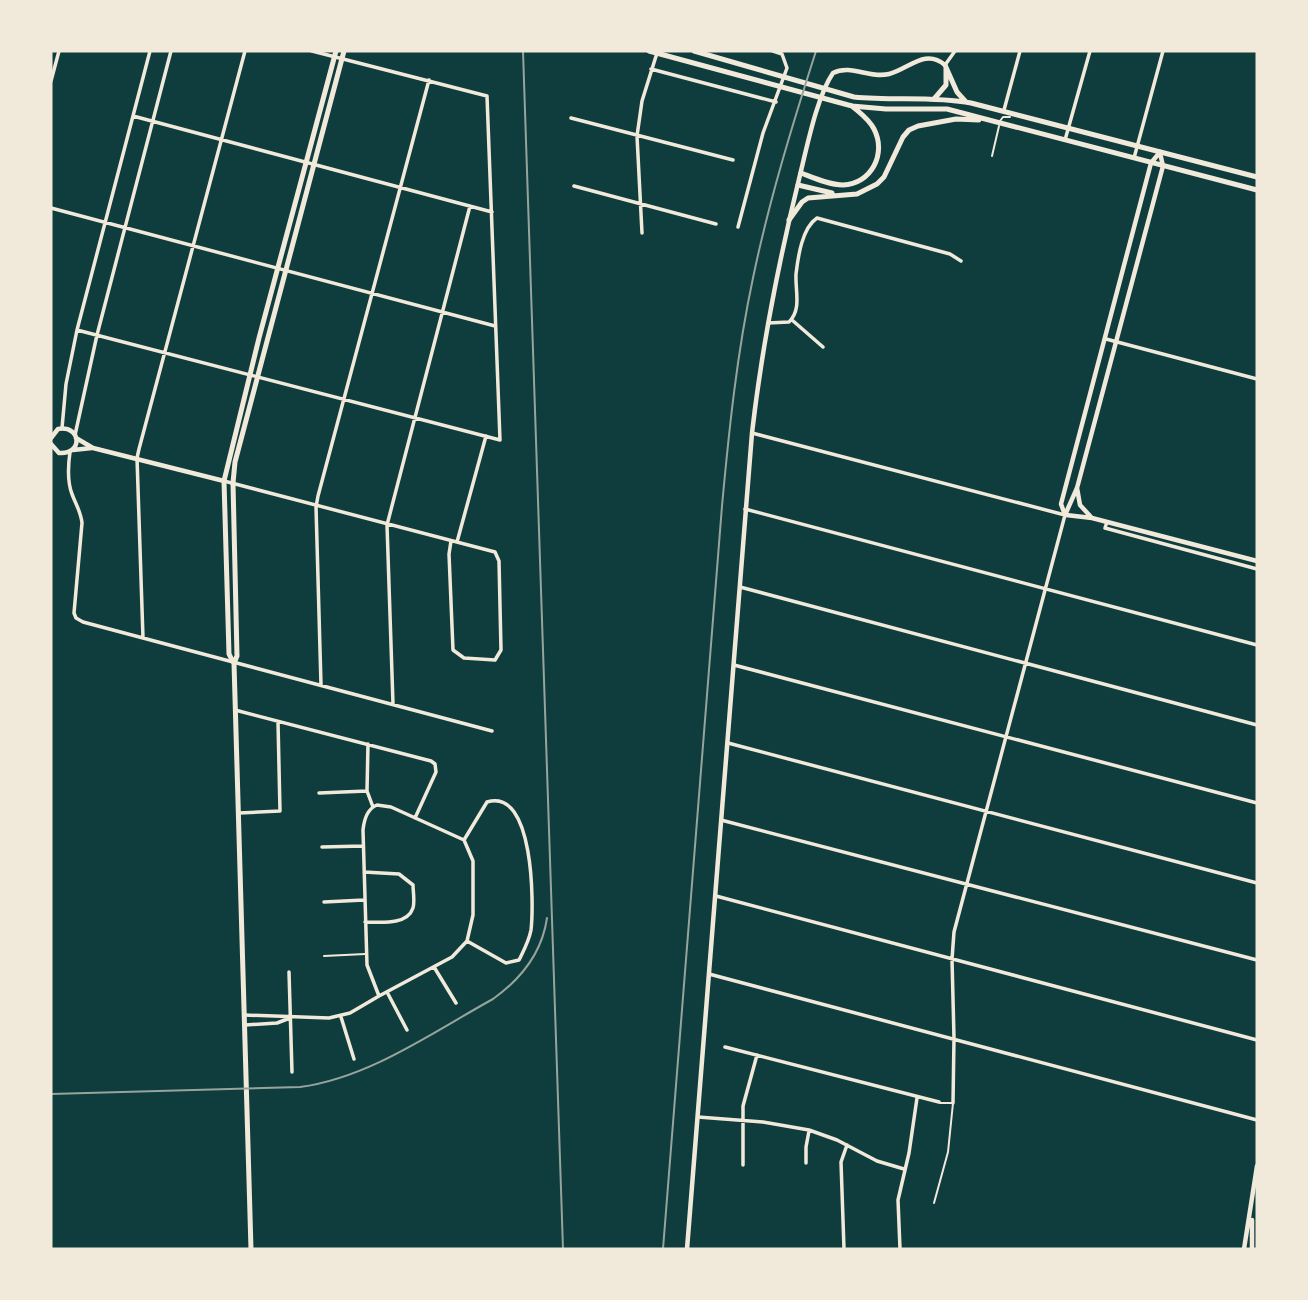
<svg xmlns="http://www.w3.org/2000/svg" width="1308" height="1300" font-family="'Fira Sans Condensed',sans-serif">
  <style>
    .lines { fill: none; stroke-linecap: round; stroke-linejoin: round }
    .service { stroke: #f1e9da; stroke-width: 2 }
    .minor { stroke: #f1e9da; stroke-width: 3.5 }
    .tertiary { stroke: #f1e9da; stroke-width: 4.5 }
    .secondary { stroke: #f1e9da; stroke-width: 5 }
    .rail { stroke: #97a49c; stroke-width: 2 }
  </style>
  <rect width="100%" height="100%" fill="#0f3d3e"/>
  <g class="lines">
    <!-- service -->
    <path class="service" d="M1000,121L1003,117H1010
      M992,156L999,126
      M324,956L365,954
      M934,1203L948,1152L953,1103H940"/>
    <!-- minor -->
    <path class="minor" d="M945,65L955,51
      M651,69L776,102
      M51,81L59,51
      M1004,110L1020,51
      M133,116L492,212
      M571,118L733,160
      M1065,140L1090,51
      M1134,158L1163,51
      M574,186L716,224
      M51,208L495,326
      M738,227L763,133L787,68L782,54L773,51
      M642,233L637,136L642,101L657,53
      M792,320L823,347
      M768,323L789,322C802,309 795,291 796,274C798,257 802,228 817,218L950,254L961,261
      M77,330L500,440L487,96L312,51
      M1106,339L1257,379
      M62,428L66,384L77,330L150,51
      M752,433L1065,515L954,932L952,959L954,1038L953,1103
      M75,435L97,335L171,51
      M70,452C68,466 67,481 72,494C76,505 81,512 82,523L74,613L76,618L83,622L492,731
      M224,481L495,552L499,561L501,650L495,660L464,658L453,650L449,554L451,541
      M745,509L1257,645
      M1107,522L1105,528L1257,569
      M457,542L486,436
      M740,587L1257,725
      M143,638L137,458L139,449L245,51
      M734,665L1257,803
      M321,685L316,507L318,496L429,80
      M393,704L387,525L470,206
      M235,710L431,761L435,764L436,772L415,818
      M728,743L1257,883
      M368,744L367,791L373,807
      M319,793L367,791
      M377,805L391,807L464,840L473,861V915L467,941L452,957L379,996L367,965L363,830C364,820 367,809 377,805Z
      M239,813L280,811L278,722
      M721,820L1257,960
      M464,840L487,802C534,787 534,904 531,930C529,941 524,950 519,960L506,963L467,941
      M322,847L363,846
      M364,872L399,874L413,885C413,891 415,902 413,908C407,926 379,922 365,922
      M716,896L1257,1040
      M324,902L364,900
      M434,967L456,1003
      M289,972L292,1072
      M709,974L1257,1120
      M387,992L407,1030
      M244,1015L329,1018L350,1013L379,996
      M341,1017L354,1059
      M245,1025L277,1023L290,1018
      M725,1047L939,1102
      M698,1117L763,1122L809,1130L837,1140L877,1161L904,1169
      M806,1163V1147L809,1131
      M743,1165V1106L757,1055
      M844,1249L841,1162L847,1145
      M900,1249L898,1200L909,1153L917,1098"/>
    <!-- tertiary -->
    <path class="tertiary" d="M51,438L58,429C82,425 83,455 59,453L51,444
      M76,438L93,448L224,481
      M73,450L92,448
      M1077,488L1080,505L1091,517
      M1065,515L1061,504L1151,163L1160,152
      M1065,515L1077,488L1163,166L1160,153
      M1066,515L1092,518L1257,561
      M687,1249L752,433C762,346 779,260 800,175C807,147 817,96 833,73C851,64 870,79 889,74C909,69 925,48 945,65
      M1244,1249L1257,1166
      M1252,1249V1220"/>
    <!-- secondary -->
    <path class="secondary" d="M649,51L852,106L886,109H947L1257,190
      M694,51L854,97C893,101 933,96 971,103L1257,177
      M945,65L957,92L966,102
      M934,99L946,85V68
      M801,173C814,178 829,185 843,185C871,184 887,154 874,129C869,119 860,113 852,106
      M798,185L832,193
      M789,220L802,202L808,198L857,194L877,184L884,177L903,137L909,130L918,126L956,119L979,120
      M233,662L229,654L224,481L259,338L336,51
      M251,1249L234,663L237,656L233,483L235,462L344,51"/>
    <!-- rail -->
    <path class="rail" d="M523,51L563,1249
      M51,1094L300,1087C369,1078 433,1032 493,999C521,979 542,953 547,918
      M663,1249L722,506C729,430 737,353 753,278C769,201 792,126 816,51"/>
  </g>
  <!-- border -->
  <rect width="1308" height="1300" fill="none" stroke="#f1e9da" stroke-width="105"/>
</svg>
